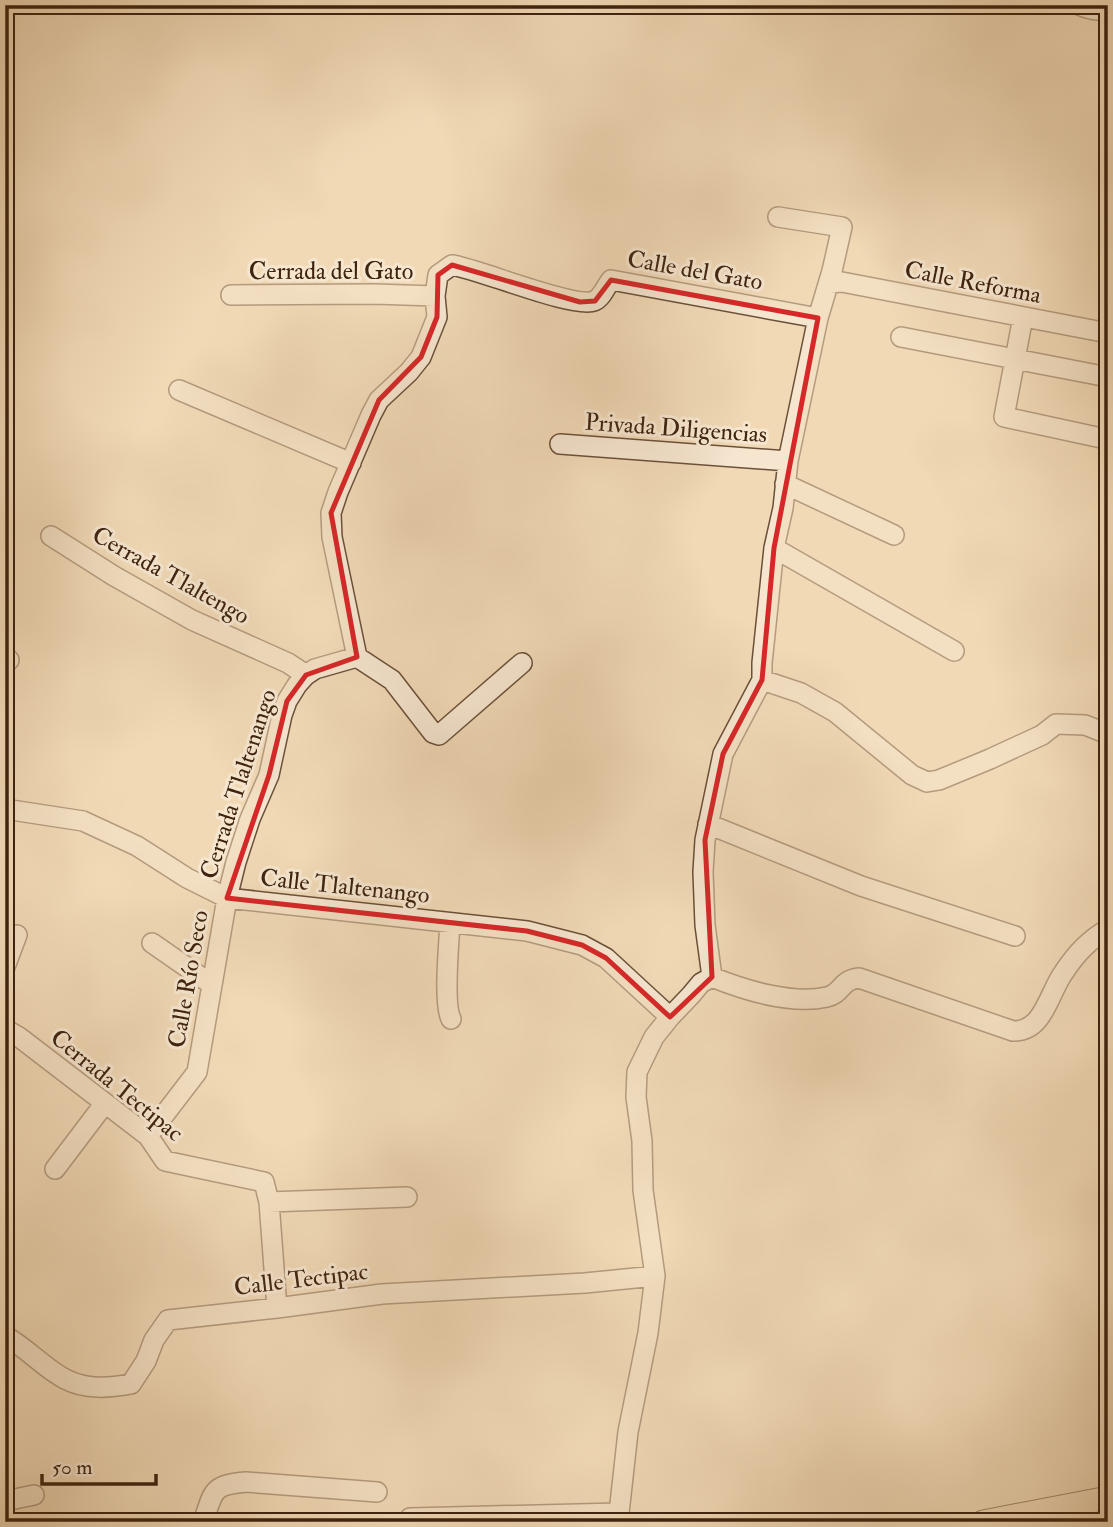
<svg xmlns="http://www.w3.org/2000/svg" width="1113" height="1527" font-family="'IM FELL Double Pica',serif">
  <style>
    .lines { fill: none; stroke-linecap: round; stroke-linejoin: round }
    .minor-casing { stroke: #6b5039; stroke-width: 22 }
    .major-casing { stroke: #3e230f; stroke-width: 25 }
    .minor { stroke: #f6e6d0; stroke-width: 19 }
    .major { stroke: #f1d9b6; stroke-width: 23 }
    .marked { fill: none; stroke: #d62828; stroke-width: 5; stroke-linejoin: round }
    .labels { text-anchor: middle; stroke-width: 6; stroke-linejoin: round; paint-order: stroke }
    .street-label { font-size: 24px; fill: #3e230f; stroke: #f6e6d0 }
  </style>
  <rect width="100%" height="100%" fill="#f1d9b6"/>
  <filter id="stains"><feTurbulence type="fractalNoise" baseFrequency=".00286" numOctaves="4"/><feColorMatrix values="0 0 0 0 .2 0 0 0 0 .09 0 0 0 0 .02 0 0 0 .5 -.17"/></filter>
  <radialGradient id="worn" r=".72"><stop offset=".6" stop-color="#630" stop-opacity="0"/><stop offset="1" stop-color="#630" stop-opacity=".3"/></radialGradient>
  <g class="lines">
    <!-- minor casing -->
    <g class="minor-casing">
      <path id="minor" d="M1079,5C1088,9 1098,12 1108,9
        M829,283L842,282L1108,333
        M231,295L374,294L435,296L438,275L452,265C479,269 574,309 594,301C602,298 606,286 611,280L818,318
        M1023,317L1004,417L1106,439
        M901,337L1108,377
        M179,390L351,463
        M560,444L788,461
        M785,484L894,535
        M51,536L114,576L192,620L288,663L306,675
        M774,548L954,651
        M357,657L392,680L433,733L439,735L522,663
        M5,664L9,660
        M762,680L801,693L835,712L912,775L927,782L939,780L990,759L1042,735L1056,724L1085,725L1108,734
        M5,809L83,821L137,846L187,878L227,898L527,931L582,945L606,958L670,1017
        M708,824L861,886L1015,936
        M450,923C449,943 443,1003 451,1019
        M152,943L211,984
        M5,967L17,935
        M712,977L705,925L703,872L705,840L723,754L762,680V663L774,548L783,508L788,461L818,318L832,271L842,227L778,217
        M712,977C744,990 792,1005 827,997C842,994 840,980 859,978L1013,1031C1044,1032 1049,992 1064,972C1075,955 1090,939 1108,929
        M5,1029L19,1037L148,1136L165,1161L264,1182L269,1202L277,1308
        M148,1136L197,1072L227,898L236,862L250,819L269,775L282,715L287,701L297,685L306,675L315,669L357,657L332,537L331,513L338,492L371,415L379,400L409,372L421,357L437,317L435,296
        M55,1169L105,1103
        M269,1202L407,1197
        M5,1336C27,1348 44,1368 65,1379C86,1390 109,1388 131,1384L146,1361L154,1340L168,1320L277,1308L382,1294L585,1283L655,1276
        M5,1501L34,1495
        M410,1518L618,1513
        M203,1522C214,1491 211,1485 246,1482L377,1492
        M618,1522L628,1432L648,1333L655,1276L643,1190L642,1141L636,1097L637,1072L654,1037L670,1017L691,995L701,983L712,977"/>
    </g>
    <!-- major casing -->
    <g class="major-casing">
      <path id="major" d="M983,1522L1108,1498"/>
    </g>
    <!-- minor -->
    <use href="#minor" class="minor"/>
    <!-- major -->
    <use href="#major" class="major"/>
  </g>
  <!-- marked area -->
  <path d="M0 0H1113V1527H0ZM452,265L580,302L595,301L611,280L818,318L774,548L762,680L723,754L705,840L712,977L670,1017L606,958L582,945L527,931L227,898L269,775L287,701L306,675L357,657L331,513L379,400L421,357L437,317L438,275Z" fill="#f1d9b6" fill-opacity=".55" fill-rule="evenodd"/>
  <path class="marked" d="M452,265L580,302L595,301L611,280L818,318L774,548L762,680L723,754L705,840L712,977L670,1017L606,958L582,945L527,931L227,898L269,775L287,701L306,675L357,657L331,513L379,400L421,357L437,317L438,275Z"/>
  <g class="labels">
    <!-- street labels -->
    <g class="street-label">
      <text transform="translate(695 270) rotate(10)" y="8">Calle del Gato</text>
      <text x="331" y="279">Cerrada del Gato</text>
      <text transform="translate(973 282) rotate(11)" y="8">Calle Reforma</text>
      <text transform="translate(676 428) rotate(4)" y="8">Privada Diligencias</text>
      <text transform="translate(171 575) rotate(29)" y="8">Cerrada Tlaltengo</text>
      <text transform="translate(238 784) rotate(-72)" y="8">Cerrada Tlaltenango</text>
      <text transform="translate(345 886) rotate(6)" y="8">Calle Tlaltenango</text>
      <text transform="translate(188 979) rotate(-80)" y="8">Calle Río Seco</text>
      <text transform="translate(117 1085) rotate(39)" y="8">Cerrada Tectipac</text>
      <text transform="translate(301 1279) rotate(-7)" y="8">Calle Tectipac</text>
    </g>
  </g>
  <!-- margin -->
  <rect width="1113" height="1527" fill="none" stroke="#f1d9b6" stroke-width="28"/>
  <rect x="7" y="7" width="1099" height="1513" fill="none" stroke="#3e230f" stroke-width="3.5"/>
  <rect x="14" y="14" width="1085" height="1499" fill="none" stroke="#3e230f" stroke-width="2"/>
  <!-- scale -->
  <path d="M42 1474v10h114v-10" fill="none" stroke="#3e230f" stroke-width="3.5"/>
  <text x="52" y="1474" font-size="21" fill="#3e230f" stroke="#f6e6d0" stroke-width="5" paint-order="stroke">50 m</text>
  <rect width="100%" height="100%" filter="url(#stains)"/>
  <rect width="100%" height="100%" fill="url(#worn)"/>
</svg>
